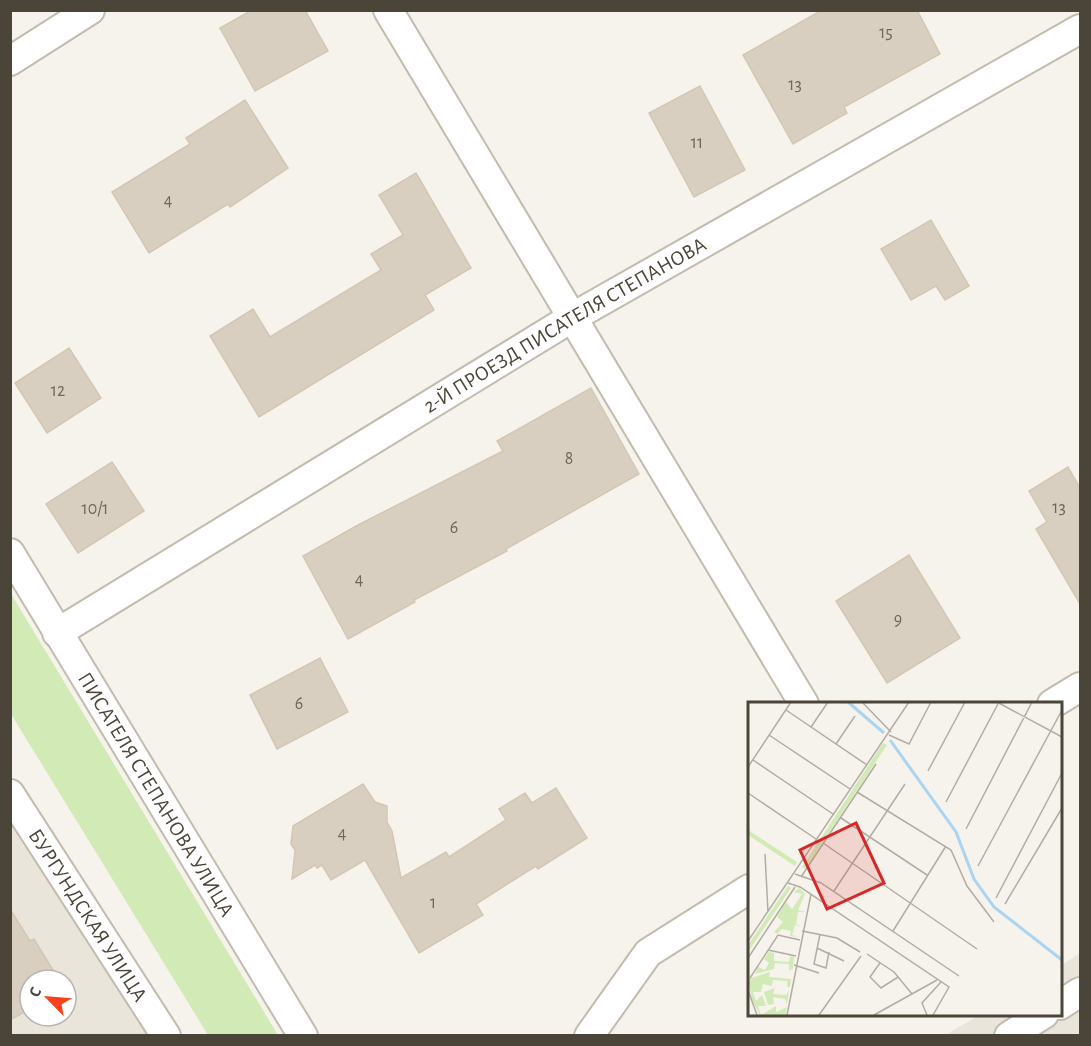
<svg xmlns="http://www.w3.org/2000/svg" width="1091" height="1046" font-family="'Alegreya Sans',sans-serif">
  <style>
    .residential { fill: #eae5da; fill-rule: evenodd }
    .green { fill: #d2eab5 }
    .building { fill: #d8cfc1; stroke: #d3c7b4; stroke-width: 1.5 }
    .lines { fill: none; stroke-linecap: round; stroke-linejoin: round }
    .street-casing { stroke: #c2bbae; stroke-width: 32 }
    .street { stroke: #fff; stroke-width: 28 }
    .labels { text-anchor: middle; stroke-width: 4.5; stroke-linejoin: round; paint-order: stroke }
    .number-label { font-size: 18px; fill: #6e675b }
    .street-label { font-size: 21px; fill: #4b4439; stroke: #fff }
    .inset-river { fill: none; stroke: #a9d4f2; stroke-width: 3 }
    .inset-road { fill: none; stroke: #b2ada4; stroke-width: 1.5 }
    .view { fill: #d62828; fill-opacity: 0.15; stroke: #d62828; stroke-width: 3 }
    .inset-edge { fill: none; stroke: #4b4439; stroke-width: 3 }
  </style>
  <rect width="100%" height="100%" fill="#f6f3ec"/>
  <!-- residential -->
  <path class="residential" d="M11,787L162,1035H11ZM30,980H66V1016H30Z
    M1080,953V1035L944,1036L979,1015L1060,1014V966Z"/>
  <!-- green -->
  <path class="green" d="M11,594L278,1035H208L11,714Z"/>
  <!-- building -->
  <path class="building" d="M252,10H305L328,51L255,91L220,28Z
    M822,10H917L940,54L844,107L847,113L793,144L743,55Z
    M700,86L745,170L694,197L649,113Z
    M245,100L288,168L230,207L228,204L149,253L112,192L190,144L186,138Z
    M416,173L471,268L425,295L434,310L259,417L210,336L253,309L270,337L381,270L371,254L403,235L379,195Z
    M931,220L969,286L945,300L936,286L911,300L881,249Z
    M69,348L101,398L47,433L15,383Z
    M591,388L639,474L506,549L507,551L414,600L415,602L348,639L303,556L358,525L503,451L497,441Z
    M112,462L144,511L78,553L46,504Z
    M1068,467L1080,488V604L1036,529L1047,522L1029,491Z
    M909,555L960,638L887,683L836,601Z
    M320,658L348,712L277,749L250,695Z
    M363,784L375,802L387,806V822L392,831L401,878L446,852L449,857L506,820L499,809L525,793L532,803L556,788L587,838L538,869L536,866L476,904L483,915L419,953L365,860L331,880L322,865L317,868L315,865L292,879L295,850L291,844L293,826Z
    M10,909L30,941L34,939L59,980H30V1009L10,1020Z"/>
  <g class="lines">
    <!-- street casing -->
    <g class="street-casing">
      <g id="street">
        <path d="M388,10L804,704"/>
        <path d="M10,61L90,10"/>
        <path id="s1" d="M10,553L303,1036"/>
        <path id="s2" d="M57,633L573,317L1080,29"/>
        <path d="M1052,704L1080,687"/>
        <path id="s3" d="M10,794L166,1036"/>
        <path d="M1060,1005L1080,992"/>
        <path d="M589,1036L648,953L749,889"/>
        <path d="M1009,1036L1044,1014"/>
      </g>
    </g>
    <!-- street -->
    <use href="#street" class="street"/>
  </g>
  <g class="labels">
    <!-- number labels -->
    <g class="number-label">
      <text x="886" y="38">15</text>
      <text x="795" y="90">13</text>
      <text x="697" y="148">11</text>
      <text x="168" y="206">4</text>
      <text x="58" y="396">12</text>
      <text x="569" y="464">8</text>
      <text x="1059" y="513">13</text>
      <text x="95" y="514">10/1</text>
      <text x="454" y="533">6</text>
      <text x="359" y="585">4</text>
      <text x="898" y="625">9</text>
      <text x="299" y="709">6</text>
      <text x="342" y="839">4</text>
      <text x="433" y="908">1</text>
    </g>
    <!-- street labels -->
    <g class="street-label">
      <text dy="7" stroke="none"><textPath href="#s2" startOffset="594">2-Й ПРОЕЗД ПИСАТЕЛЯ СТЕПАНОВА</textPath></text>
      <text dy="7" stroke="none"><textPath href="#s1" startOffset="282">ПИСАТЕЛЯ СТЕПАНОВА УЛИЦА</textPath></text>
      <text dy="7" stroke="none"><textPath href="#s3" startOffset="144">БУРГУНДСКАЯ УЛИЦА</textPath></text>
    </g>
  </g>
  <!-- overview -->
  <g transform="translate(748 702)">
    <rect width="314" height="314" fill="#f6f3ec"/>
    <path d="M135,41L139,43L57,167L54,165ZM0,128L49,160L47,164L0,133ZM40,184L43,186L0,250V243ZM51,186L57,192L50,208L58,210H50L48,222L54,225L47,223L44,233L51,235L42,234L43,229L34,227L29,232L26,230L35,220L29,215L38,200L44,207L54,192L46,190ZM21,250L26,251V259L41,260L42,254L46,255L45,267L41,268V262L27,261L26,267L7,272L10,265L17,268L21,261L16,257ZM22,270L21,275L43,277L42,285H39V279L25,278L24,284L15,282L13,290H5L8,299L14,293L18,304H10L13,313L28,304V310L39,305L37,313H12L4,298L0,277ZM27,286L25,292L38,293L41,288L39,302L37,297L25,295L26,302L20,303L16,290Z" fill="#d2eab5"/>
    <path class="inset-river" d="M100,0L136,31M142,38L208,130L226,177L246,205L314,258"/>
    <path class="inset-road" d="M114,0L143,30M249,0L314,35M38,8L119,63M63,25L80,0M21,33L102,87M141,33L161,42L183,0M88,42L107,14M5,58L85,112M0,65L43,0M180,69L217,0M109,90L203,148L219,184L246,220M0,91L68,137M198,100L251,0M93,116L179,173M218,127L284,0M75,141L229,247M17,152L20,210M230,164L314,8M47,172L73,181L211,274M53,175L128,62M40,181L52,185L201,285L185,313M86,189L157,82M248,196L314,71M257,202L314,106M54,229L89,236L112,250M145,229L198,144M72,232L66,262L78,266L81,250M0,239L161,0M69,246L96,259M20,248L48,254M119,252L146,270L164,292M0,256L47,185M132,261L122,275L133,286L150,275M46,263L71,271M2,276L30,233L52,238M0,288L9,313M39,313L63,192M71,313L113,254M126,313L189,278M179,313L174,301L193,280"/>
    <path class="view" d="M108,121L136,181L79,207L52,148Z"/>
    <rect width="314" height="314" class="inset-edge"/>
  </g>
  <!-- border -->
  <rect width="1091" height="1046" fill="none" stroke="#4b4439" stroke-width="24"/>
  <!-- north arrow -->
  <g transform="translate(48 998) rotate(295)"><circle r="28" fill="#ffffff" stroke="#b7b4b0" stroke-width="1.5"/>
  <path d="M0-4.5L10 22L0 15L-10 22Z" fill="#fc3f1d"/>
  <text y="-9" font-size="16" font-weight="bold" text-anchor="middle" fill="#4b4439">С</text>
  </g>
</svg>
